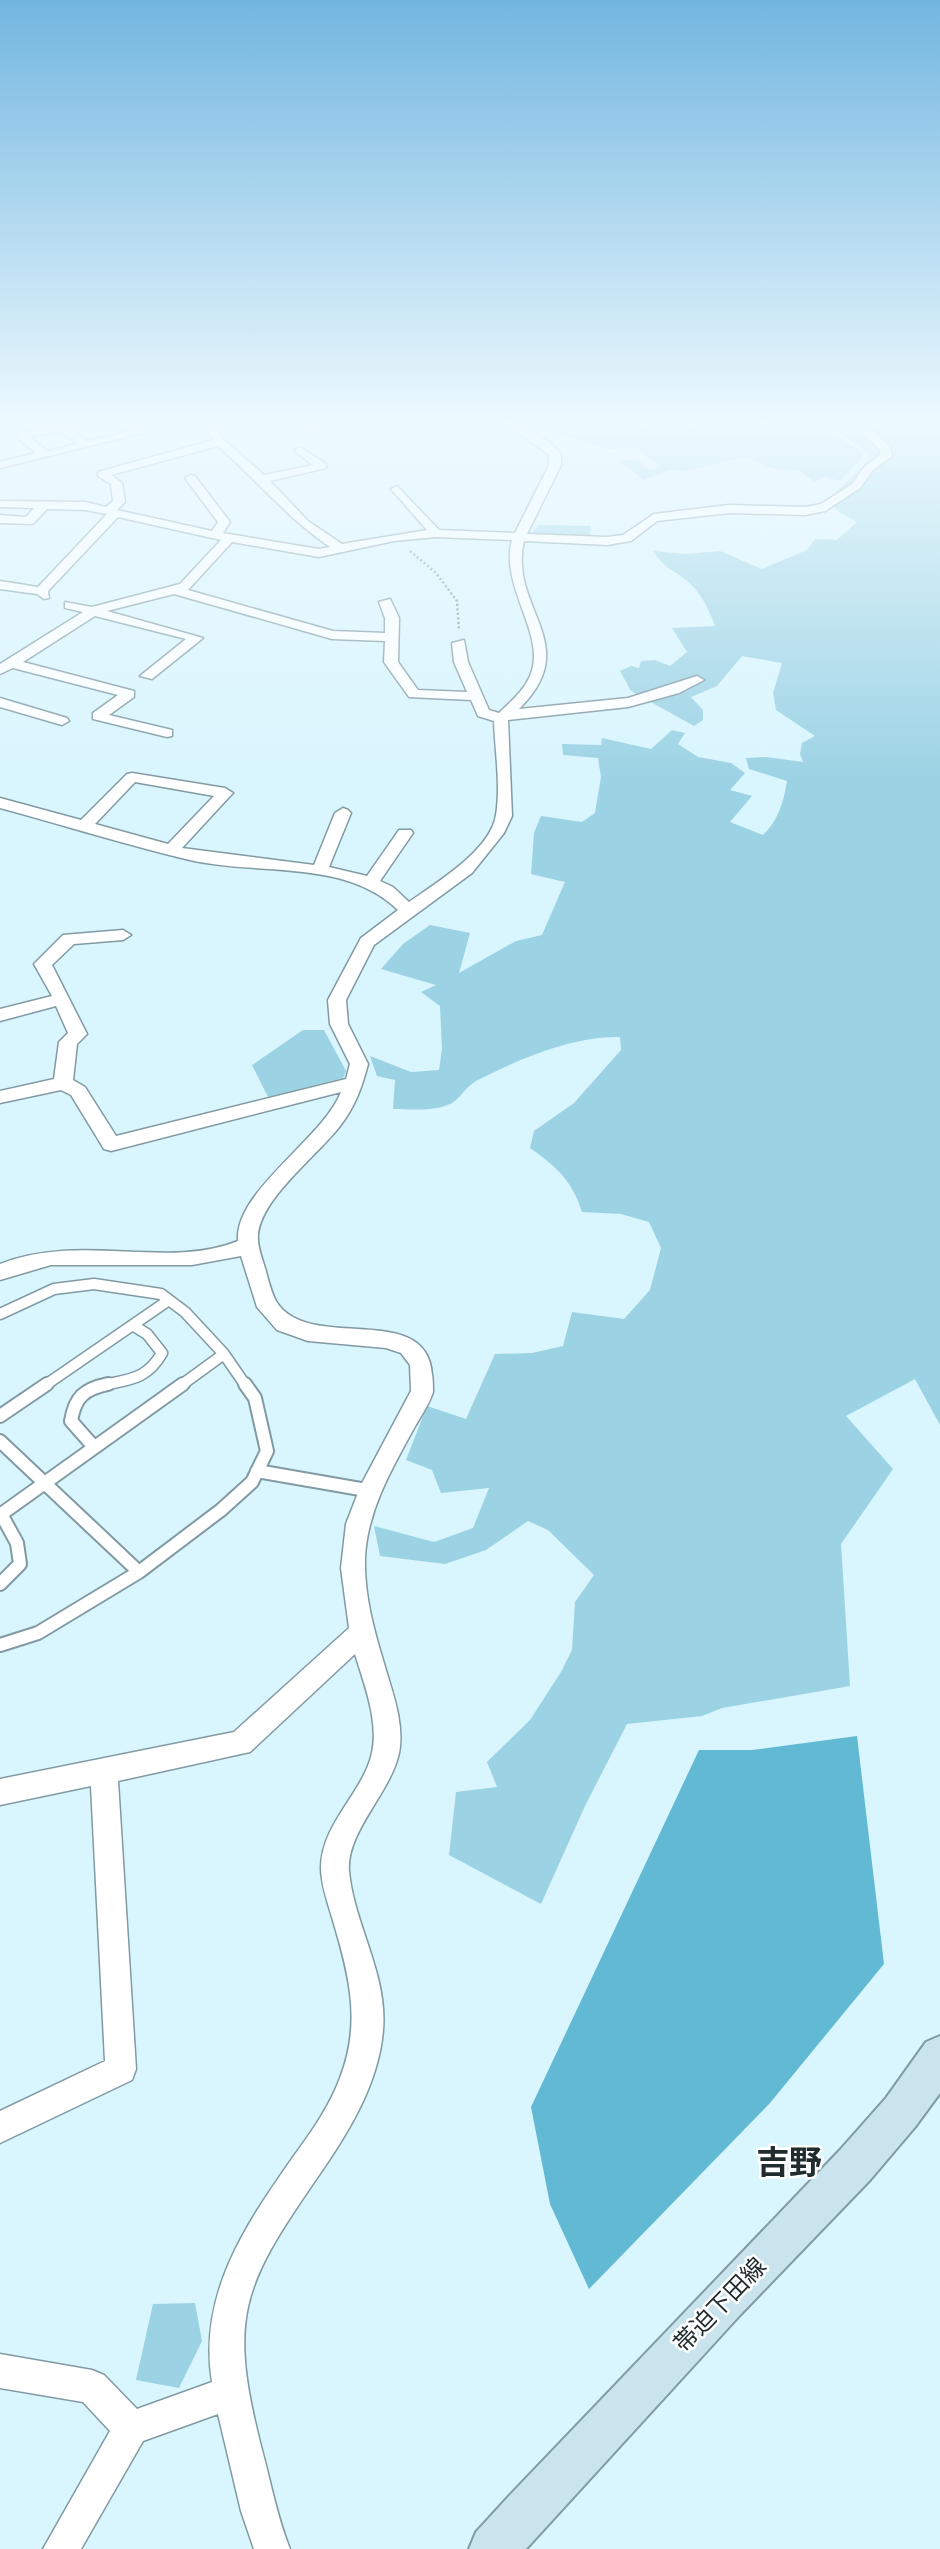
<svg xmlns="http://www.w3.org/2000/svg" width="940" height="2549" font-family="Quicksand,'Noto Sans JP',sans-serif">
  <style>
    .green { fill: #9bd2e4 }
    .water { fill: #62b9d3 }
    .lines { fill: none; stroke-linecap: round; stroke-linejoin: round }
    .service-far1-casing { stroke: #819aa3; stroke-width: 13 }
    .service-casing { stroke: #819aa3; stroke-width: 16 }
    .minor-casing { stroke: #819aa3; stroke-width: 3 }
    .secondary-casing { stroke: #819aa3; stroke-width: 4 }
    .path { stroke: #7f9399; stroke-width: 2.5; stroke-dasharray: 2 2.5; stroke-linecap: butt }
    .service-far1 { stroke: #fff; stroke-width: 10 }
    .service { stroke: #fff; stroke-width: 12 }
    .minor { fill: #fff; fill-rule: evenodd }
    .secondary { fill: #c9e4ec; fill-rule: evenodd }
    .labels { text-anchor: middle; stroke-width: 5; stroke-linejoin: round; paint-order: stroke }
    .near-street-label { font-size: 24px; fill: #212c2f; stroke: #fff }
    .near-district-label { font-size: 33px; font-weight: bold; fill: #212c2f; stroke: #fff }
  </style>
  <rect width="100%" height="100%" fill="#d9f5fe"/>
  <!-- green -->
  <path class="green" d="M586,426H635L668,432L710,426H819L863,452L860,460L840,481L825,477L814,482L800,471L772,468L746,457L684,471L669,470L644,480L620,461L637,459L650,470L660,466L637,448L606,449L557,433Z
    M827,426H940V1425L915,1379L846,1416L893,1469L841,1544L850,1686L722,1708L702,1716L627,1724L585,1806L541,1904L449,1855L456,1792L497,1787L487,1762L530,1720L561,1672L572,1650L575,1602L594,1575L548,1530L528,1521L486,1550L445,1564L380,1556L374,1526L434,1542L473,1528L489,1488L441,1493L432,1470L406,1460L427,1406L466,1419L495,1354L532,1353L563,1346L572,1312L624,1319L650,1290L661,1248L649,1222L621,1214L582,1212C573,1182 556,1166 530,1148L534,1131L574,1103L621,1050L620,1037C572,1036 519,1059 476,1081C467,1086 461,1097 452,1103C435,1112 411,1109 393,1109L395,1080L377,1076L370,1056L411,1072L439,1070L442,1049L440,1006L421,992L436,985L381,969L403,944L430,925L470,933L459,973L516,941L542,935L565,882L531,874L534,833L541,816L582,822L595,813L601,777L598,758L563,755L562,744L601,745L602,738L651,749L672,730L685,733L678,744L698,757L731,763L745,773L730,790L752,796L730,822L763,835C778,821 784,801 787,781L749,769L746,758L766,757L803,762L800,754L802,743L815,736L776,710L773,693L782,663L742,656L717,686L691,697L703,710V720L694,726L631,691L620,671L631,666L639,668L641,661L655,660L670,666L687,652L672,628L715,626C709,609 700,591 686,580C672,569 662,567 654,551L686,554L720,551L762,569L807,550L815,539L837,540L857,522L838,511L828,500L867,461L870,453Z
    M538,525L591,526L590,537L532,534Z
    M303,1030H324L346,1071L343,1078L268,1097L252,1065Z
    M195,2303L202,2341L179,2388L136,2380L153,2304Z"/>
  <!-- water -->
  <path class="water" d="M857,1736L884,1964L770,2103L589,2289L550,2204L531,2107L699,1750H752Z"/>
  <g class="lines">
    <!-- service-far1 casing -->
    <g class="service-far1-casing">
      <path id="service-far1" d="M0,1314L54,1289L94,1284L161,1294L185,1312L224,1354L246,1386
        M44,1386L169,1300
        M99,1386C128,1379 146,1381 162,1353L147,1334L134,1326
        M180,1386L224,1354"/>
    </g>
    <!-- service casing -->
    <g class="service-casing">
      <path id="service" d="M0,1416L47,1384
        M0,1441L139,1572
        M94,1447L71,1421C75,1397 84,1389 108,1384
        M257,1471L372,1491
        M0,1515L183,1384
        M0,1584L20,1564L17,1543L1,1514
        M0,1645L38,1633L139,1572L221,1510L252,1482L267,1451L255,1398L245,1384"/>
    </g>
    <!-- minor casing -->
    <g class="minor-casing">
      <path id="minor" d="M54,426H68L87,441L135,430L132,426H142L147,432L0,468V462L36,453L18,438V434ZM61,431L77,444L47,451L30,437Z
        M204,426H214L224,440L264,475L313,465L296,452L294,450L300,447L326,464V468L270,481L308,521L342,544L427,530L391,489L397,486L439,530L515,533L549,465V455L508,426C528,426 548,439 561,454V465L527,534L607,537L623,535L654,514L729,505L805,507L821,504L852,484L865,466L880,455V450L857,426H868L890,447L892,456L873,470L860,488L825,511L805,515L729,513L657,521L631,541L607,545L524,541C508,609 585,644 519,709L628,698L697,676L704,680L679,693L628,707L508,720L512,816L504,833L472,873L374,945L346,1000L348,1024L368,1064C362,1087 355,1107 340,1126C318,1155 261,1198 258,1235C257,1246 262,1258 265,1268C268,1279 271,1292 276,1301C307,1354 428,1299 432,1375C433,1378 433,1390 433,1392C429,1405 419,1419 413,1430C391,1470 367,1512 365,1558C364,1593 373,1627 383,1660C391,1689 405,1722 399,1753C391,1792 346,1832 349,1871C354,1925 388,1974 383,2030C379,2084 347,2135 317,2178C241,2288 228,2318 262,2450C271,2483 277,2517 290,2549H254L241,2511L218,2414L143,2441L81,2549H43L110,2431L83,2402L0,2388V2354L92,2370L104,2375L137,2409L212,2382C198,2296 244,2227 291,2160C309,2135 329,2108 340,2078C361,2024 350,1978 334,1924C329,1906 321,1886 321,1868C321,1824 363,1793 372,1753C379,1721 364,1684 355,1654L250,1752L118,1781L136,2069L132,2080L0,2143V2111L105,2061L91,1786L0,1805V1779L234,1732L349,1628L341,1568L346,1524L361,1485L411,1391L410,1365L401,1353L386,1348L308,1341L277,1330L257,1307L241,1256L192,1265H51L0,1280V1264C81,1232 167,1270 238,1241C234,1191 323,1139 341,1092L111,1151L104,1149L71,1095L61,1090L0,1103V1091L54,1079L59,1042L68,1033L56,1006L0,1021V1009L52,996L34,964L63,935L123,930L131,935L123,940L74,944L52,965L87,1034L77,1044L73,1080L85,1087L116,1136L346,1079L350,1064L330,1024L328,1000L361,938L398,910C344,858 258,876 190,860C127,845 63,825 0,808V798L81,820L127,774L132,773L225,788L233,793L230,796L182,848L314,865L335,813L343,808L348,810L351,813L329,867L367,876L399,830H411L413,833L380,881L393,887L409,902C436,883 491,850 496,815C501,785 495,751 494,721L478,716L471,700L409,697L384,662L385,641L332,639L174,594L107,611L203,638L152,679L140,676L186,639L95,616L23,662L134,691V697L109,715L172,730V736L167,737L93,719V713L118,695L13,668L0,674V664L83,612L65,608V602L92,607L180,584L221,540L118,517L48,591L49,598L44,599L37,594L0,589V581L38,587L107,514L85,510L47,509L33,524L0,523V515L26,517L34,508L0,507V501L85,502L106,507L113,501L111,484L98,476V472L213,440ZM218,446C256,479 288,519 330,547L319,549L223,533L230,522L195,476L191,475L185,478L218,522L212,531L117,510L125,502L122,483L111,475ZM436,537L512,540C499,587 548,636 530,676C523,692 510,702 499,713L489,710L468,662L464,640L452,643L454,662L467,692L418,690L398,662L399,618L390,599L379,602L385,618V633L333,631L188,590L232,542L319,557L394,541ZM135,782L214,796L168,844L95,824Z
        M303,426H326L307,430Z
        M0,698L67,718L69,721L62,725L0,707Z"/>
    </g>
    <!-- secondary casing -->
    <g class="secondary-casing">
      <path id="secondary" d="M940,2036V2093L915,2127L870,2180L740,2315L526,2549H469L476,2532L509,2496L840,2150L886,2098L926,2042Z"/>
    </g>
    <!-- path -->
    <path class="path" d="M410,551L436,573L457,601L459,631"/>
    <!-- service-far1 -->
    <use href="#service-far1" class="service-far1"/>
    <!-- service -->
    <use href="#service" class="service"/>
    <!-- minor -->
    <use href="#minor" class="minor"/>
    <!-- secondary -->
    <use href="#secondary" class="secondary"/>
  </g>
  <!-- sky -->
  <linearGradient id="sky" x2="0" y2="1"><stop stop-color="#72b6e0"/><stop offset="0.54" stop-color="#eefaff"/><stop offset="1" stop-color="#eefaff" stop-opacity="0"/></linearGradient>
  <rect width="940" height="783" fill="url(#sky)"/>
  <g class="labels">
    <!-- near-street labels -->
    <g class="near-street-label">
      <text transform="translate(720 2305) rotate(-46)" y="8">帯迫下田線</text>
    </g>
    <!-- near-district labels -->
    <g class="near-district-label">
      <text x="789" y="2174">吉野</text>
    </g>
  </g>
</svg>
